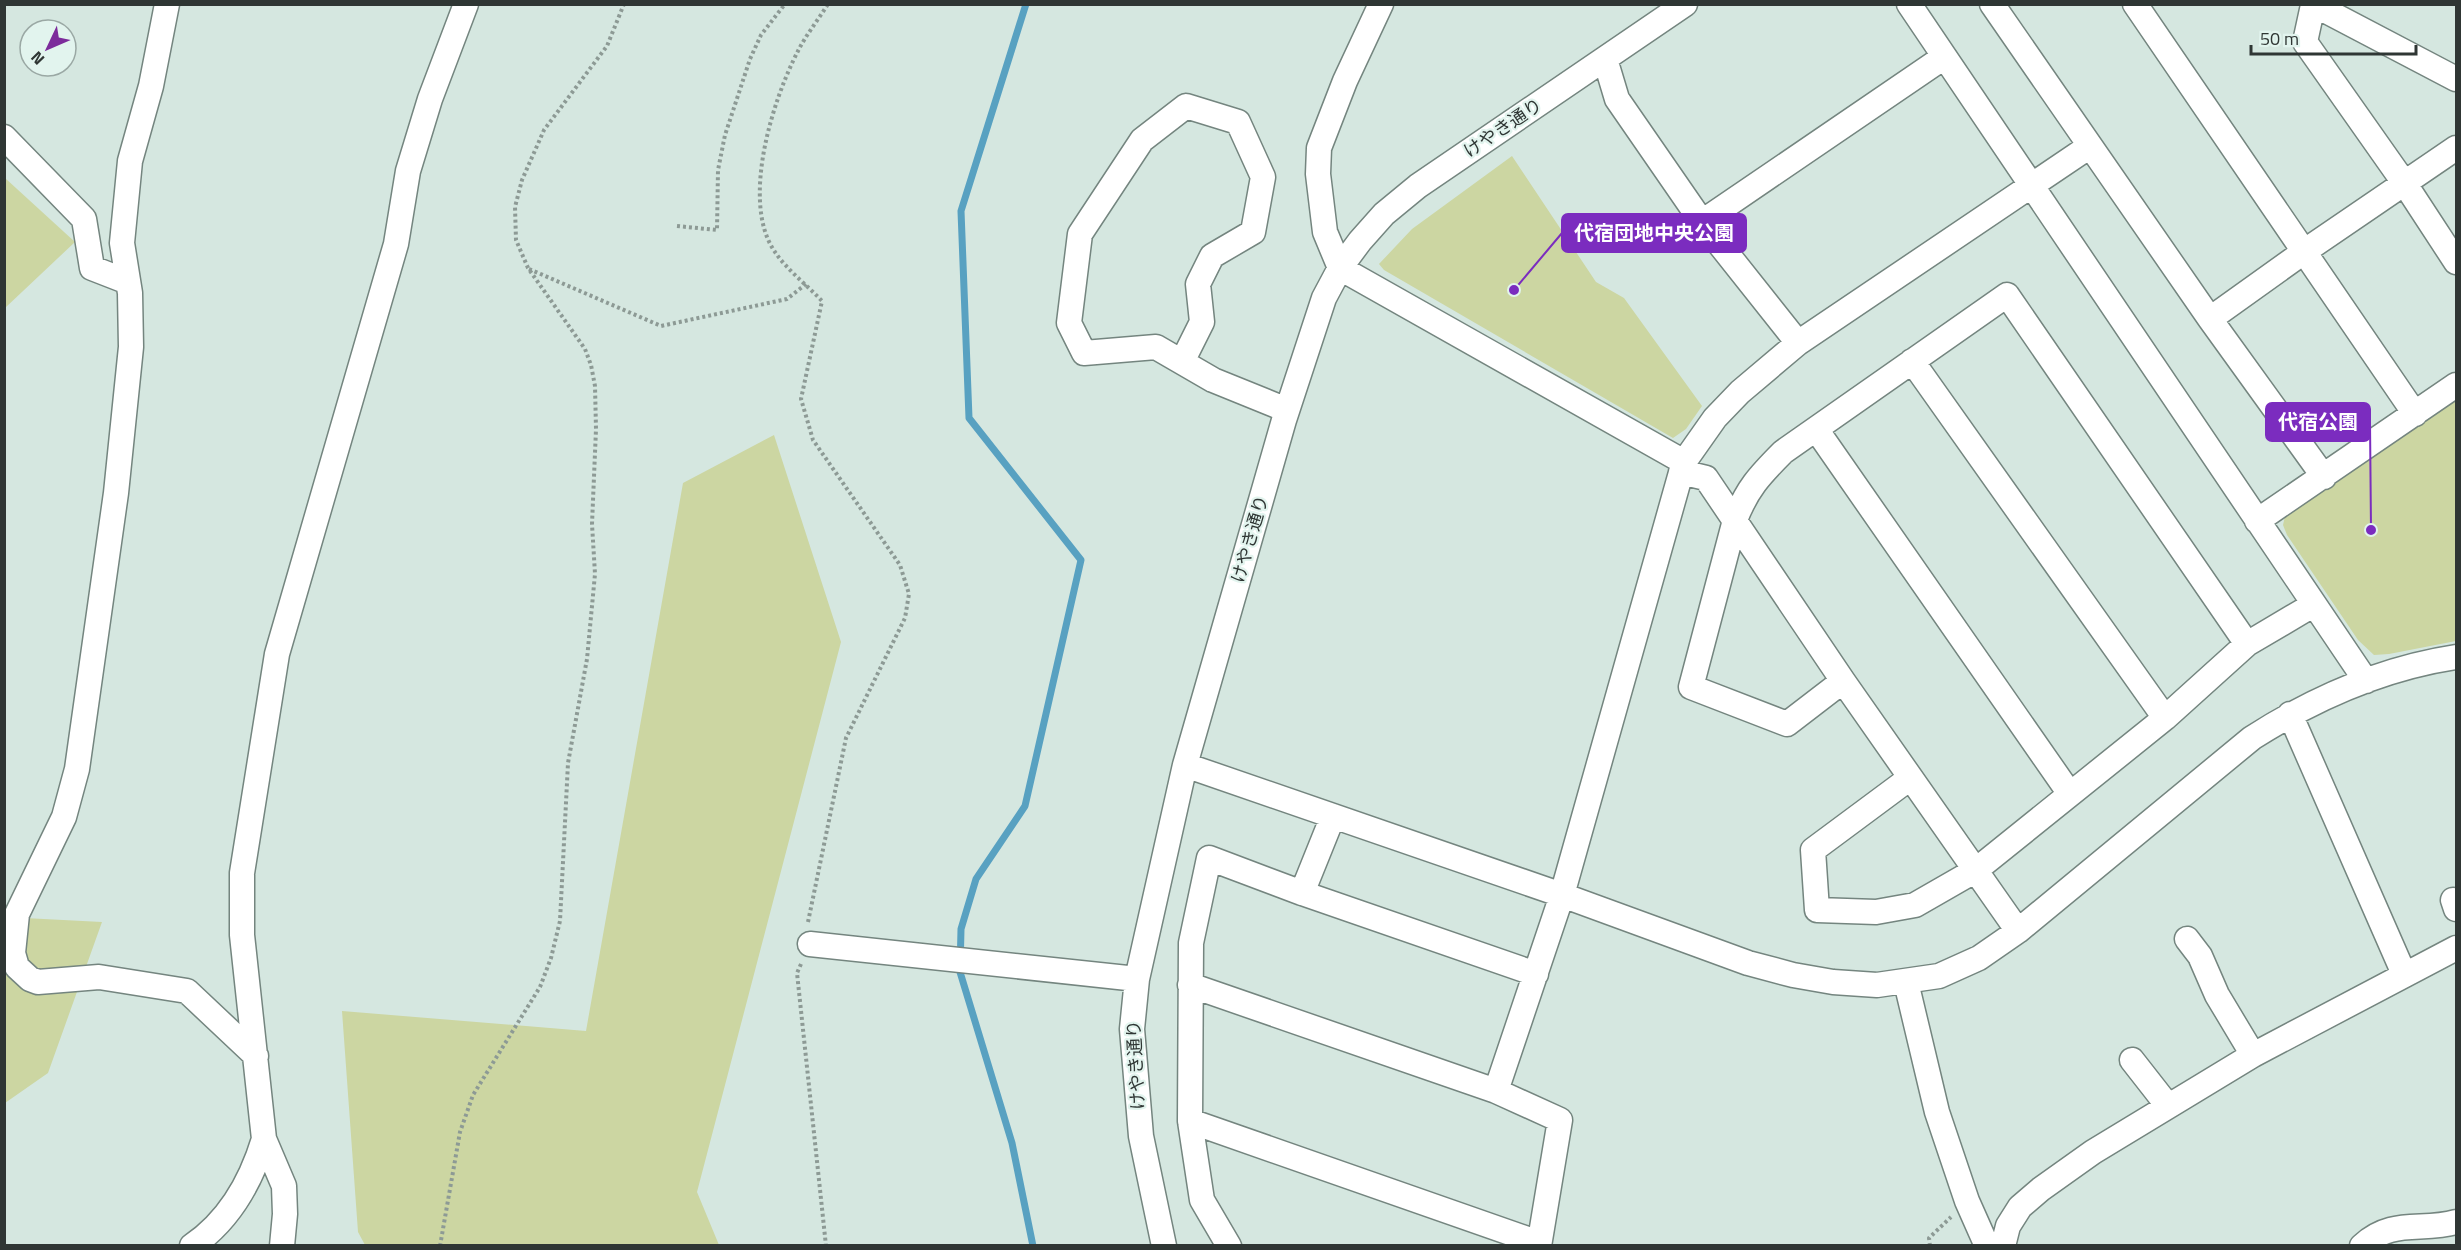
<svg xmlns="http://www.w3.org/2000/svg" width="2461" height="1250" font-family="'Titillium Web','Noto Sans JP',sans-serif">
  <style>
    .green { fill: #ccd6a2 }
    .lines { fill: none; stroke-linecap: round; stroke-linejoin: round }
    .stream { stroke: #58a1c1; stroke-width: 7 }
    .minor-casing { stroke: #74857f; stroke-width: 27 }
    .path { stroke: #8d9a95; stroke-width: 4; stroke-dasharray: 3 3; stroke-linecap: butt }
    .minor { stroke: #fff; stroke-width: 24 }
    .labels { text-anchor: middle; stroke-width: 4.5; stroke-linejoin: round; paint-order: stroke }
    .street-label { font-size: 18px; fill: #2f3634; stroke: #e2f4ee }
    .leader { fill: none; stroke: #7b2cbf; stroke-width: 2 }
    .callout-dot { fill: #7b2cbf; stroke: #e2f4ee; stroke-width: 2 }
    .callout { fill: #7b2cbf; stroke: #7b2cbf; stroke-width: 2 }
    .callout-label { font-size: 20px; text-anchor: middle; font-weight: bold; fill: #fff }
  </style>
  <rect width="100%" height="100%" fill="#d5e7e0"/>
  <!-- green -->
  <path class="green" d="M1512,156L1596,282L1624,298L1702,406L1686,429L1673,438L1384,270L1379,264L1412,229Z
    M5,178L75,242L5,308Z
    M2456,400V641L2389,654L2374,655L2358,640L2287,535L2283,525L2285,516Z
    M774,435L841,642L697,1192L719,1245H365L358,1232L342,1011L586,1031L683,483Z
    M5,917L102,922L48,1073L5,1103Z"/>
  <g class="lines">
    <!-- stream -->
    <path class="stream" d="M1026,4L961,211L969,418L1081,560L1025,806L976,879L961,929L960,972L1012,1143L1033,1246"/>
    <!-- minor casing -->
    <g class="minor-casing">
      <path id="minor" d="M167,4L151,86L130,161L122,243L130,293L131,347L116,493L77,769L64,817L17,914L13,953L17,967L30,979L38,982L99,977L187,991L256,1056
        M1381,4L1345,81L1319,148L1318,174L1325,232L1340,268L1684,462
        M1909,4L2366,681
        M1992,4L2210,319L2324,477
        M2135,4L2415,414
        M2313,4L2456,79
        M2313,5L2305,42L2405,184L2456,262
        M1605,59L1617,99L1702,222L1798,343
        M4,137L84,219L92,268L128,282
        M1702,222L1944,57
        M2210,319L2305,251L2456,148
        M1912,361L2165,718
        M1182,362L1202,322L1198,284L1212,256L1253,232L1263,177L1238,122L1186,106L1142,140L1080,234L1069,323L1084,353L1156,347L1213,380L1287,410
        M1816,429L2070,794
        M1681,472L1706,478L1843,681L2018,931
        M2257,521L2456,385
        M1843,681L1787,724L1691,687L1735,520C1747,489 1759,476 1783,452L2007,295L2247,644
        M2290,714L2404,974
        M1185,765L1562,895L1748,963L1793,975L1833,982L1877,985L1939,976L1979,958L2018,931L2252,738C2313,699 2384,668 2456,657
        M1910,778L1813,850L1817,910L1876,912L1915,905L1976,870L2165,718L2247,644L2313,605
        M1302,893L1333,816
        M2453,900L2456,909
        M2187,939L2200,956L2217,995L2253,1055
        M810,944L1137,979
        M1906,982L1937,1112L1967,1201L1987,1246
        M1190,985L1496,1091L1560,1120L1539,1246
        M2132,1060L2168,1106
        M1496,1091L1562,895L1684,462L1715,418L1740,392L1798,343L2090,146
        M1190,1121L1539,1243
        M264,1139L284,1186L285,1214L282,1246
        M192,1246C230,1220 251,1182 264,1139L242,935V873L277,654L396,244L408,171L430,99L466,4
        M1164,1246L1141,1136L1132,1029L1137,979L1185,765L1284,420L1324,298L1340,268L1360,241L1384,214L1418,186L1685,4
        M1229,1246L1202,1200L1190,1121L1191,943L1209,858L1302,893L1536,974
        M2003,1246L2008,1226L2020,1207L2041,1189L2093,1152L2253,1055L2456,948
        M2362,1246C2392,1218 2421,1232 2456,1222"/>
    </g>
    <!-- path -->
    <path class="path" d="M677,226L717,230L718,170L725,135L750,59L761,35L785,4
      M529,269L661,326L787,299L806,284
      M808,922L846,738L905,618L909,594L900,565L813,440L801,399L822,301C807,285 787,270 775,252C740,202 773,99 798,51C806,35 818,20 828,4
      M801,964L797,973L826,1246
      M440,1246L460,1132L473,1095L540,987L551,958L560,921L568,763L587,659L595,574L592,524L596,429L595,386L591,365L585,349L528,268L516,240L515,207L522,180L544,130L607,46L624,4
      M1930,1246L1929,1238L1951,1217"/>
    <!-- minor -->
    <use href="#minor" class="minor"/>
  </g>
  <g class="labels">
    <!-- street labels -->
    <g class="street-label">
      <text transform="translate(1503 128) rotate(-34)" y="6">けやき通り</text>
      <text transform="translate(1250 539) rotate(-74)" y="6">けやき通り</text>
      <text transform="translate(1136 1065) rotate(-93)" y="6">けやき通り</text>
    </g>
  </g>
  <!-- callouts -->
  <path class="leader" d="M1514 290L1562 233M2371 530L2370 422"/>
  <g class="callout-dot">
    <circle cx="1514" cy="290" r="6"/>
    <circle cx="2371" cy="530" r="6"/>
  </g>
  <g class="callout">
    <rect x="1562" y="214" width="184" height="38" rx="6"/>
    <rect x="2266" y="403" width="104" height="38" rx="6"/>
  </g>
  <g class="callout-label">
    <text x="1654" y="240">代宿団地中央公園</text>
    <text x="2318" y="429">代宿公園</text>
  </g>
  <!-- border -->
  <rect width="2461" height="1250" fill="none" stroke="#2f3634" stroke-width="12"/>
  <!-- north arrow -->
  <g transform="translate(48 48) rotate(226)"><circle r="28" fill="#e2f4ee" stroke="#9aa8a4" stroke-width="1.5"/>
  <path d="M0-4.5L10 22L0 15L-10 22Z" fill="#7c2b9b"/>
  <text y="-9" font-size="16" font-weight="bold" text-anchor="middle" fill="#2f3634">N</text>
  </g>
  <!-- scale -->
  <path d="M2251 45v9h165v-9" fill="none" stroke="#2f3634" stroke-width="3"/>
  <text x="2260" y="45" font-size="18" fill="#2f3634" stroke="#e2f4ee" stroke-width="4.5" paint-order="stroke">50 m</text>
</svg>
